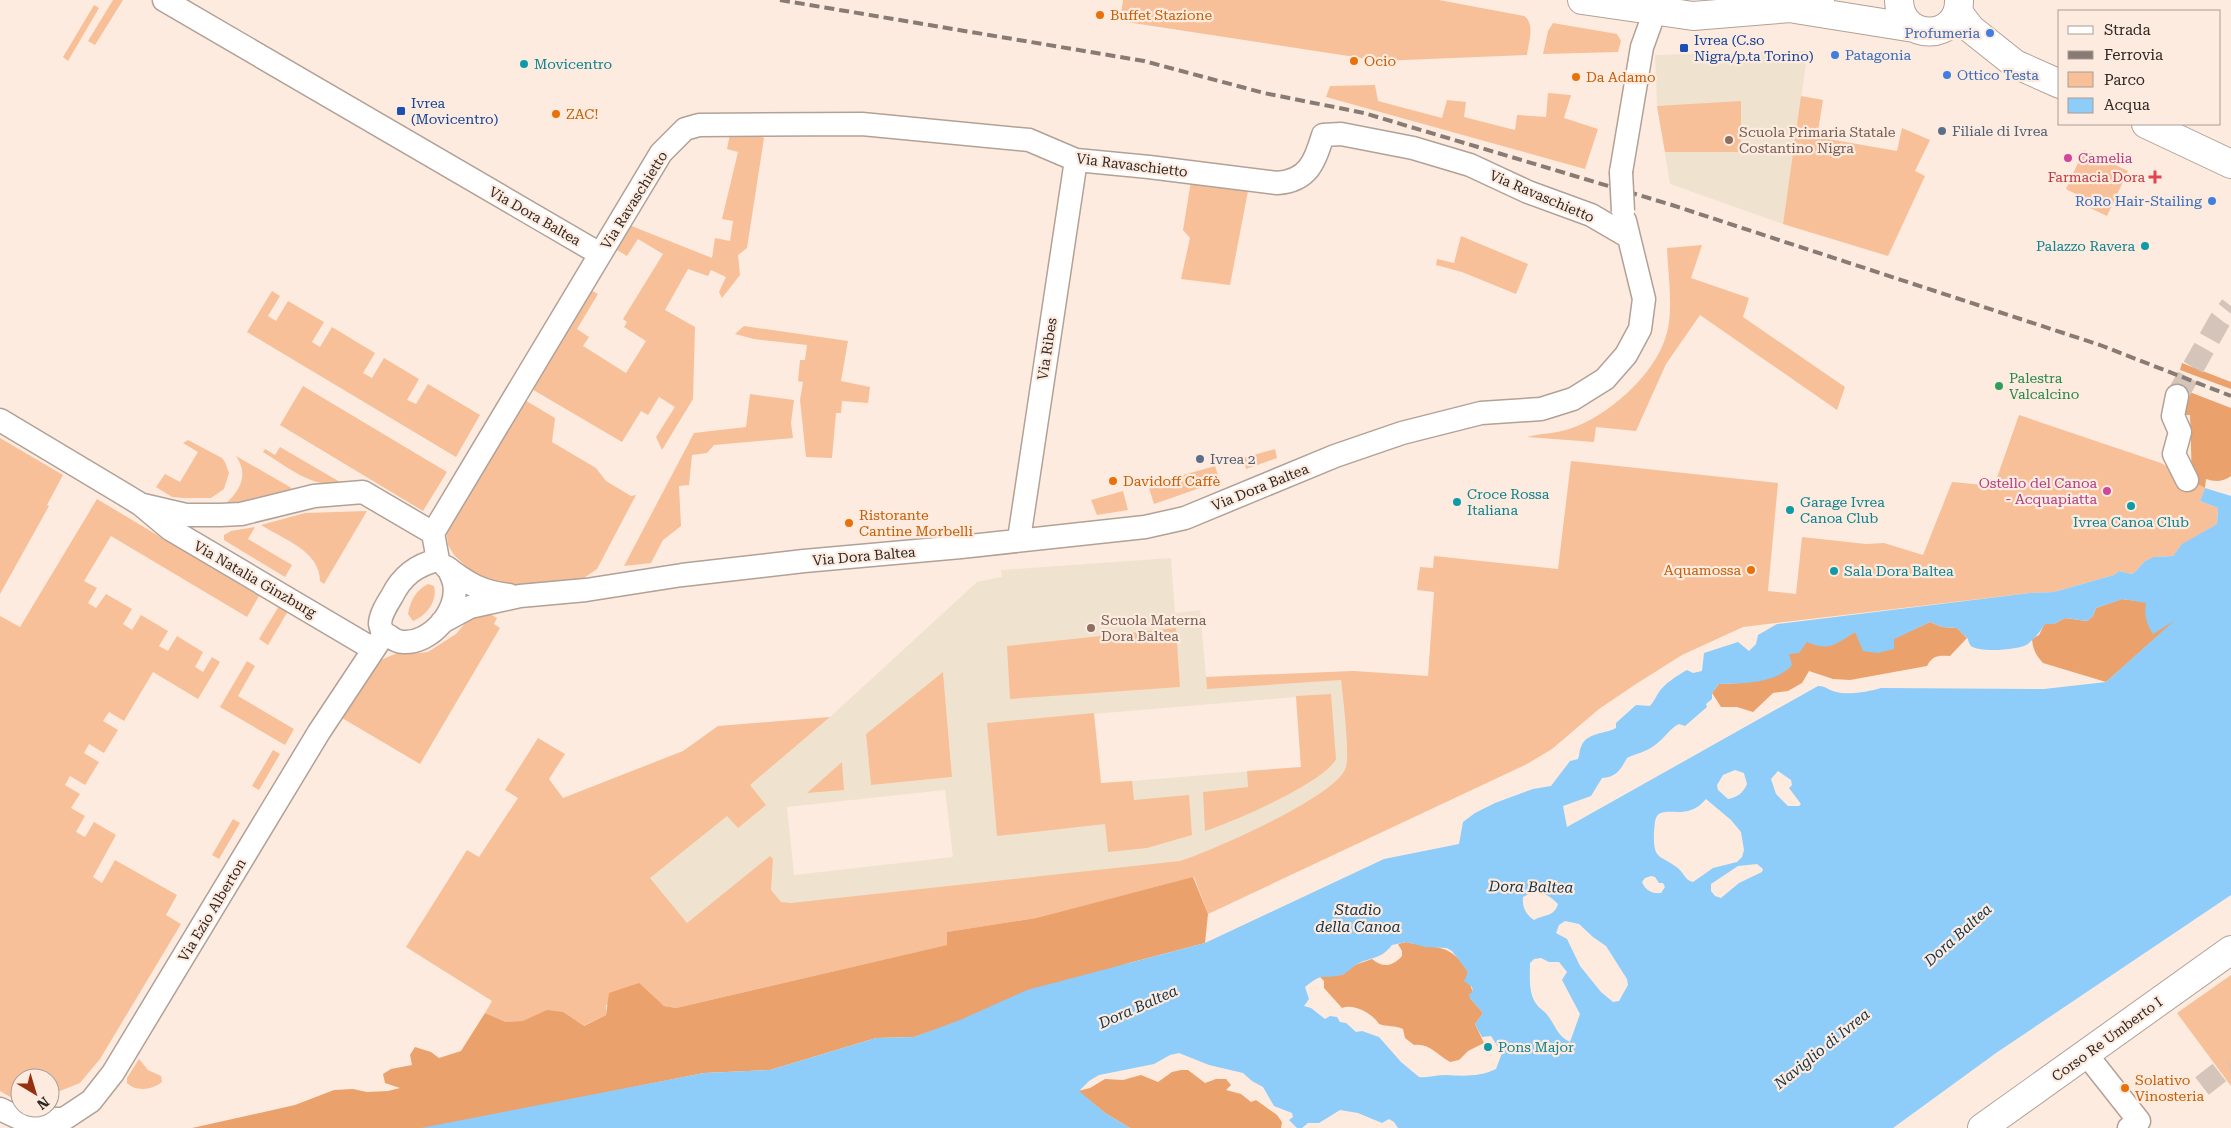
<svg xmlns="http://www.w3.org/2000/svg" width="2231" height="1128" font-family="'Roboto Serif',serif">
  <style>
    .education { fill: #efe3cf; fill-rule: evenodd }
    .green { fill: #f7c099 }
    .forest { fill: #eba16b }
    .water { fill: #8eccf9; fill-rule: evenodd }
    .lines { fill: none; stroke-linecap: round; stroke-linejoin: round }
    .minor-tunnel { stroke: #d4c4b9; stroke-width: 22; stroke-dasharray: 22 11; stroke-linecap: butt }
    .minor-casing { stroke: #b2a196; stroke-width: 25 }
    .major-casing { stroke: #b2a196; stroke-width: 30 }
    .minor { stroke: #fff; stroke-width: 22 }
    .major { stroke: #fff; stroke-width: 28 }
    .rail { stroke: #877b74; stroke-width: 4; stroke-dasharray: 10 5; stroke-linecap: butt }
    .minor-bridge-casing { stroke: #b2a196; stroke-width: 25; stroke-linecap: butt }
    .minor-bridge { stroke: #fff; stroke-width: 22 }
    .food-dot { fill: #e8710a; stroke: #fdebdf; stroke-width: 2 }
    .shop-dot { fill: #3f7fe0; stroke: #fdebdf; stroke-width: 2 }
    .transit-dot { fill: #1a4fb4; stroke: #fdebdf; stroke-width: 2 }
    .culture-dot { fill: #0f9aa8; stroke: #fdebdf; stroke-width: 2 }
    .service-dot { fill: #5c6f8a; stroke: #fdebdf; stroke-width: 2 }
    .education-dot { fill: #8d6e63; stroke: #fdebdf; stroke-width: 2 }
    .hotel-dot { fill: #d1479c; stroke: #fdebdf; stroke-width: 2 }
    .health-dot { fill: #e0444e; stroke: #fdebdf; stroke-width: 2 }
    .leisure-dot { fill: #2e9e5b; stroke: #fdebdf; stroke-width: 2 }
    .labels { text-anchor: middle; stroke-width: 4.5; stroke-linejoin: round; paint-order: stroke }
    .food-label { font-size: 14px; fill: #c56008; stroke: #fdebdf; text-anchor: start }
    .shop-label { font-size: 14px; fill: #366cbe; stroke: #fdebdf; text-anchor: end }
    .transit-label { font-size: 14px; fill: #164399; stroke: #fdebdf; text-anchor: start }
    .culture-label { font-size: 14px; fill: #0d838f; stroke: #fdebdf; text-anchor: start }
    .service-label { font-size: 14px; fill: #4e5e75; stroke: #fdebdf; text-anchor: start }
    .education-label { font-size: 14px; fill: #785e54; stroke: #fdebdf; text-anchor: start }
    .hotel-label { font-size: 14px; fill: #b23c85; stroke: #fdebdf; text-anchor: start }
    .street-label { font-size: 14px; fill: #2e2723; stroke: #fdebdf }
    .health-label { font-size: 14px; fill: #be3a42; stroke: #fdebdf; text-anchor: end }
    .leisure-label { font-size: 14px; fill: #27864d; stroke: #fdebdf; text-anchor: start }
    .water-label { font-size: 15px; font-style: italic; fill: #11344a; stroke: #fdebdf }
  </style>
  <rect width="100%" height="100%" fill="#fdebdf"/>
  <!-- education -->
  <path class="education" d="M1808,51L1783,224L1670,184L1657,106L1655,55Z
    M1171,558L1175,613L1200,610L1206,677L1354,671L1379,770L1257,845L1036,918L588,931L709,819L830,717L977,582L1002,577L1001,570ZM943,673L952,777L871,785L866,734ZM1296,697L1301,767L1132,781L1101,783L987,723ZM945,790L953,857L794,875L787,807Z"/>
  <!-- green -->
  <path class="green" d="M113,0H123L95,45L88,41Z
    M1123,0H1439L1524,16C1536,24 1528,44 1527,55L1381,61L1120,21Z
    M94,5L99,8L68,61L63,57Z
    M1553,23L1617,34L1621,41L1618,52L1543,54L1548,31Z
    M1375,85L1378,101L1442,118L1447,100L1466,102L1464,117L1515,130L1517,115L1546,117L1548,93L1571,95L1564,118L1598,129L1585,169L1326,97L1330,86Z
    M1801,96L1823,100L1817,137L1897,151L1902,128L1930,140L1915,171L1925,176L1888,256L1783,224Z
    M1741,101V152H1665L1657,106Z
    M730,134L759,135L764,138L747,248L738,255L740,275L722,298L719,292L726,277L711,270L708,276L688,269L665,310L695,327L693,399L662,450L656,437L675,407L659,397L648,415L641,411L622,442L530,388L589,289L598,294L577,329L589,337L583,346L626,373L646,341L624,327L627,322L623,319L663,254L638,239L627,256L610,246L624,223L712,258L715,238L730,241L733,221L722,219L738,152L727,149Z
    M2084,150L2128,171L2107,216L2088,207L2090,201L2066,189Z
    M1191,181L1248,191L1230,285L1181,279L1190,238L1183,230Z
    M1461,236L1528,264L1516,294L1462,272L1436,265L1437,259L1454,263Z
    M1702,245L1691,278L1749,298L1743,317L1845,387L1837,410L1700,315L1666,364L1636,431L1596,427L1594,442L1527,437C1541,433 1555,434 1569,429C1607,417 1654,376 1666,336C1674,312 1668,274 1667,248Z
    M272,291L280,296L268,316L276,321L288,301L324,322L312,342L320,347L332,327L375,353L363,373L372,378L384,358L419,379L407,400L416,404L428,384L480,415L456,457L247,332Z
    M744,326L848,341L841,381L870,387L868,403L842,401L841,413H836L832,458L806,457L800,400L803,382L798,381L800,360H805L807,345L754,339L735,334Z
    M303,386L447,472L423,511L280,425Z
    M750,394L794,400L791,423L793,438L714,445L707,453L692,455L689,485L679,486L681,526L663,540L651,563L624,566L694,433L746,427Z
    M523,399L555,418L552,442L596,468L606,481L631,496L636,495L597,569L584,578L517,586L485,578L471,571L454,555L448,545L446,529Z
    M2019,415L2161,463L2205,488L2200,501L2218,508L2217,524L2183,544L2173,556L2155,557L2145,561L2135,572L2130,574L2119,571L2114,575L2054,592L2030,593L1743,627L1682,655L1636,684L1599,709L1552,749L1527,764L1208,914L1194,877L1036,918L948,932V945L676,1008L664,1006L654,998L606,1005V1015L583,1026L576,1021L506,1022L485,1013L492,1001L406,947L467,850L479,857L518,798L505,790L538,738L565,754L549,779L563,798L683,751L718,726L830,717L750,785L766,805L738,828L727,816L650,878L687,923L770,856L773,859L771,890L781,902L791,903L1180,861C1210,852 1338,796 1346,767C1350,754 1343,697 1341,680L1207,689L1206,677L1354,671L1428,676L1434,592L1417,590L1420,567L1433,568L1434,556L1558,569L1571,461L1778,483L1768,591L1796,594L1802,537L1866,544L1884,543L1923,555L1952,482L1994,486Z
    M0,438L63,475L47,505L49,506L0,594Z
    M188,440L222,458L225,462L229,473L224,489L211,498H184L172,497L156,487L165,474L180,482L198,452L183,443Z
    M280,447L340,482V484C312,488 286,466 263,452L265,449L275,455Z
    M1275,449L1277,458L1246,469L1243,458Z
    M236,456L290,487L294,492L220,509C237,494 251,478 236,456Z
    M1215,466L1220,481L1154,504L1148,485Z
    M1123,491L1128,510L1097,515L1091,500Z
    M97,499L259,596L247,617L111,536L84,581L97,588L88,603L96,608L106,594L132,609L123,624L132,630L141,615L168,631L159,646L168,651L177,636L203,652L195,667L203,672L212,657L220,662L198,699L153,672L124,721L109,712L103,721L118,730L104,753L89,744L84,753L99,762L85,785L70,776L65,785L80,794L71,808L85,816L76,832L85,837L94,822L116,835L93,877L102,883L115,860L177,895L166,915L181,924L100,1059L80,1083L50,1095V1078H20V1098H12L0,1091V616L20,627Z
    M367,511L324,584L320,581C320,551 283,539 261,525L305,513Z
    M255,527L248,539L292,565L285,577L224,540V535L231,531Z
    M428,584L434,586C438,601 426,616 413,621L408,614C410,601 416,590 428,584Z
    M279,606L288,611L268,645L259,639Z
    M488,613L497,618L494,624L500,628L420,764L342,718L372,668L381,660L397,653L411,654L428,652L456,634L467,621Z
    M1176,628L1180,687L1010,699L1007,646Z
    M247,661L255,666L238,696L294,729L285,745L220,707Z
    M943,672L952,777L871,785L866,734Z
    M1331,694L1336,759C1325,782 1232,823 1205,831L1203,792L1248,787L1247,771L1301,767L1296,696Z
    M1094,713L1101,783L1132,781L1134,800L1189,795L1192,835L1147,848L1108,852L1105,824L997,836L987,723Z
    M273,750L280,754L259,790L252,786Z
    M842,762L844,790L807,793Z
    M233,819L240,823L219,859L212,855Z
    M2231,975V1086L2177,1013Z
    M139,1059L148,1070L161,1076L162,1082C152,1090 136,1092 127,1083V1078Z"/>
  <!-- forest -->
  <path class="forest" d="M2182,363L2231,382V389L2180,370Z
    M2187,391L2231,408V476C2223,482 2215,482 2206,479L2205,488L2192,481L2190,415H2182Z
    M2122,599L2146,602L2178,618L2106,682L2043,663C2036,655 2033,650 2032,639L2039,635L2045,623L2054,624L2065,618L2087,621L2093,616L2096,608Z
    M1930,622L1942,627L1957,628L1967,638L1950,656C1938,655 1932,656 1927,666L1850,680L1833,679L1809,671L1802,683L1788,691L1773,693L1753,712L1737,707H1721L1712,693L1719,684L1741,683L1807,641C1824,650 1841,641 1855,632L1893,639Z
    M1193,877L1208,914L1205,943L1129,963L914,1037L876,1038L770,1070L704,1073L425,1128H192L295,1105L334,1090L353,1089L367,1092L388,1091L400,1088L385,1083L383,1074L391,1069L412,1065L410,1055L415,1047L431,1052L439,1058L461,1051L485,1013L506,1022L523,1021L547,1010L563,1012L584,1026L606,1015L609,993L639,983L664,1006L676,1008L947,945V932L1036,918Z
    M1406,942C1435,949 1451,942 1468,972L1467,977L1473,992L1470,998L1483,1013L1475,1024L1484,1043L1468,1051L1459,1060L1450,1062C1437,1055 1430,1043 1414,1045L1405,1038L1403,1029C1394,1025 1388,1027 1379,1024C1373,1014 1354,1003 1342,1008L1324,988V981L1319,976L1342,975L1355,965L1372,959C1383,968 1392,967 1402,956V951L1398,944Z
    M1181,1070H1188L1205,1083L1216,1079H1226L1231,1085L1226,1090L1241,1094L1251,1102L1256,1100L1277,1115L1282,1122L1281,1128H1130L1105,1113L1078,1091L1090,1088L1105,1079L1123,1080L1141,1075L1158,1082L1172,1072Z"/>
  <!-- water -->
  <path class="water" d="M2205,488L2231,496V895L1996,1053L1893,1128H1398L1394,1122L1389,1119L1382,1123L1358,1113L1340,1110L1319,1123H1308L1302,1128H1297L1289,1120L1293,1117L1292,1113L1274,1106L1263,1087L1252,1081L1243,1073L1209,1065L1179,1053L1170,1055L1154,1064L1099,1075L1089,1081L1079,1091L1105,1113L1130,1128H421L704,1073L770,1070L876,1038L914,1037L960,1020L1027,990L1205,943L1384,859L1459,844L1463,822L1475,813L1495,803L1533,789L1551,786L1570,761L1578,759C1580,754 1579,751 1581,747C1586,732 1606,734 1616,728V723L1636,705L1650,706C1654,701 1656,697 1659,692C1664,684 1678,675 1687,670L1693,673L1702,671L1704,653L1738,642L1749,651L1756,644L1758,635L1777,624L2030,593L2054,592L2114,575L2119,571L2131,574L2135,572L2145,561L2154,557L2173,556L2182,544L2217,524L2218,508L2200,501ZM2123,599L2146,603C2144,615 2146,623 2153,634L2174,621L2106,682L2044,689L1881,688C1868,692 1845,696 1833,691C1827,689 1825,686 1818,686L1567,827L1563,806L1591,796L1602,778C1617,777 1620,770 1627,758C1637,753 1644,753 1655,745C1664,739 1669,729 1679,724L1685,726L1707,707L1706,704L1712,699V693L1719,684C1742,683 1776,684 1792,665L1789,654L1799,653L1807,642C1829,652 1836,644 1855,632L1863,651L1878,653L1894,649V639L1930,622L1942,627L1957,628C1960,632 1965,635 1968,639C1968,641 1970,645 1971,646C1979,653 2020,650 2028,644C2035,638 2040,632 2045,624H2054L2065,618L2087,621L2093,616L2096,608ZM1735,770L1744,773L1747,784C1743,793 1738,797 1728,799L1718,790L1717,785L1723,775ZM1778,771L1791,780L1792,785L1789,788L1801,804L1799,806H1788L1776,794L1771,779ZM1706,799L1731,820L1741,832L1744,850L1742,857L1737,862L1713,868L1693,882C1686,881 1684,874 1679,869C1659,853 1653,862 1654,831C1655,826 1654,821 1657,816C1666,805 1687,822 1706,799ZM1757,864L1763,869L1762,872L1739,883L1721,898L1715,896L1711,891V884L1738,866ZM1651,876L1655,877L1659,883H1663L1665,887L1661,893C1652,894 1645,890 1642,882L1645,878ZM1533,892C1544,892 1550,896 1558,904C1554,917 1545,914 1534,920C1526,915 1522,907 1523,897ZM1565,921L1579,924L1593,937L1606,946L1627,979L1628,985L1619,1001L1613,1002L1601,992L1580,966L1567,939L1556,933L1559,925ZM1406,942L1425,947L1447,948L1452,951L1468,972L1464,981L1472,987L1473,992L1469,994L1470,998L1483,1013L1475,1024L1482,1037L1491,1036L1502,1053L1496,1069C1480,1077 1463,1076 1446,1075C1437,1075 1428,1078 1419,1077L1401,1062L1379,1037L1362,1031L1356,1032L1346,1023L1340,1022L1337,1017L1330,1016L1325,1019L1311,1008L1304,1006L1309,999L1305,987C1325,971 1320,980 1341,975C1346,974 1350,969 1354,966C1369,956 1380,961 1392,945ZM1541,958L1549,962H1559L1567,972L1562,980L1580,1014L1570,1042C1557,1036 1556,1026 1548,1016C1545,1011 1540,1009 1537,1005C1528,994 1530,977 1530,963L1534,959Z"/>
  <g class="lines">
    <!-- minor-tunnel -->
    <path class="minor-tunnel" d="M2177,396L2220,320L2231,306
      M2202,1086L2220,1072L2231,1069"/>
    <!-- minor casing -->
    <g class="minor-casing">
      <path id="minor" d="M164,0L600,254
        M1621,172L1642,47L1655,11
        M2177,396L2173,416L2180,432L2174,454L2187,480
        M0,420L122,493L140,504L170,529L373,649
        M143,505L186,515H220L241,514L314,496L363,492L433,533
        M1019,539L1076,160
        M438,560L433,533L661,153L685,129L699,125L862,124L1029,140L1076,160L1149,167L1277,183C1308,181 1315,162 1323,135L1341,134L1413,148L1470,165L1528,192L1591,215L1627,236
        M438,560C416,565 402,576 392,596C387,604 380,615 380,624C381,630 384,634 389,636C393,639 398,642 403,642C430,644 460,611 454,583C453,578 450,573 449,569
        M446,567C468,584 482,592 509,595
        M442,622L470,607L520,596L586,590L682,575L804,561L961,547L1145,527L1185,518L1335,456L1402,433L1481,413L1541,409L1573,399L1605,379L1626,355L1640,329L1644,299L1625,221
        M2086,1054L2139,1121L2129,1128
        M0,1109L21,1119H64L91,1101L113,1073L319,732L384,634"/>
    </g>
    <!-- major casing -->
    <g class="major-casing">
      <path id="major" d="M1582,0L1693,16L1791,8L1820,0
        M1899,0C1900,43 1960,41 1959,0
        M1795,9L1914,28
        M1958,12L1971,29L2015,64L2060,84
        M2146,124L2231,164
        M1982,1128L2231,950"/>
    </g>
    <!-- minor -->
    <use href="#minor" class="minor"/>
    <!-- major -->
    <use href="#major" class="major"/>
    <!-- rail -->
    <path class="rail" d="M780,0L1144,61L1264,93L1364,113L1672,205L2100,345L2231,396"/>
    <!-- minor-bridge casing -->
    <g class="minor-bridge-casing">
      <path id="minor-bridge" d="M1621,172L1623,211"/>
    </g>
    <!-- minor-bridge -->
    <use href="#minor-bridge" class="minor-bridge"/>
  </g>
  <!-- markers -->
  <g class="food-dot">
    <circle cx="1100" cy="15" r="5"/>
    <circle cx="1354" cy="61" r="5"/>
    <circle cx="1576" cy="77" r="5"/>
    <circle cx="556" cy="114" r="5"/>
    <circle cx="1113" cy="481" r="5"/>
    <circle cx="849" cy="523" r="5"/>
    <circle cx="1751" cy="570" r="5"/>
    <circle cx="2125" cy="1088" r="5"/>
  </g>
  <g class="shop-dot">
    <circle cx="1990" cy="33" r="5"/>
    <circle cx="1835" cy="55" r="5"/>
    <circle cx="1947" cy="75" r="5"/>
    <circle cx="2212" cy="201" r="5"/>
  </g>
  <g class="transit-dot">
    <rect x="1679" y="43" width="10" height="10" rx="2.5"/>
    <rect x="396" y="106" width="10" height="10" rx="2.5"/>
  </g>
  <g class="culture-dot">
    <circle cx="524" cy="64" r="5"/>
    <circle cx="2145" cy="246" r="5"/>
    <circle cx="1457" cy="502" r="5"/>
    <circle cx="2131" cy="506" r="5"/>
    <circle cx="1790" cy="510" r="5"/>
    <circle cx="1834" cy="571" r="5"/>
    <circle cx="1488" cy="1047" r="5"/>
  </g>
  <g class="service-dot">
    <circle cx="1942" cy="131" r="5"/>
    <circle cx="1200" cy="459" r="5"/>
  </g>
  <g class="education-dot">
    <circle cx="1729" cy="140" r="5"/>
    <circle cx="1091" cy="628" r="5"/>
  </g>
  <g class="hotel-dot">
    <circle cx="2068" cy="158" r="5"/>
    <circle cx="2107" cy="491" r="5"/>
  </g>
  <path class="health-dot" d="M2152.5 169.5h5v5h5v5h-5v5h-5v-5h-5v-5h5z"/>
  <circle class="leisure-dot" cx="1999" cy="386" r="5"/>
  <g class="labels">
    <!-- food labels -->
    <g class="food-label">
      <text x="1110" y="20">Buffet Stazione</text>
      <text x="1364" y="66">Ocio</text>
      <text x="1586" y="82">Da Adamo</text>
      <text x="566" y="119">ZAC!</text>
      <text x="1123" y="486">Davidoff Caffè</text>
      <text x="859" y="520">Ristorante<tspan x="859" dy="16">Cantine Morbelli</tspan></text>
      <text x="1741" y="575" text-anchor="end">Aquamossa</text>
      <text x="2135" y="1085">Solativo<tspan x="2135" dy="16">Vinosteria</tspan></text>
    </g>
    <!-- shop labels -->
    <g class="shop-label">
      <text x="1980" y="38">Profumeria</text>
      <text x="1845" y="60" text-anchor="start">Patagonia</text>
      <text x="1957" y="80" text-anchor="start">Ottico Testa</text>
      <text x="2202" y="206">RoRo Hair-Stailing</text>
    </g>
    <!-- transit labels -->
    <g class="transit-label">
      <text x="1694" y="45">Ivrea (C.so<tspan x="1694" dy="16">Nigra/p.ta Torino)</tspan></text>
      <text x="411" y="108">Ivrea<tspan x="411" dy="16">(Movicentro)</tspan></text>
    </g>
    <!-- culture labels -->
    <g class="culture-label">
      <text x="534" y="69">Movicentro</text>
      <text x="2135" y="251" text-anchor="end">Palazzo Ravera</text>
      <text x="1467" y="499">Croce Rossa<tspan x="1467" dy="16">Italiana</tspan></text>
      <text x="1800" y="507">Garage Ivrea<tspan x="1800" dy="16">Canoa Club</tspan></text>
      <text x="2131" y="527" text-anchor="middle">Ivrea Canoa Club</text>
      <text x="1844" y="576">Sala Dora Baltea</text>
      <text x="1498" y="1052">Pons Major</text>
    </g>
    <!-- service labels -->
    <g class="service-label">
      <text x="1952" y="136">Filiale di Ivrea</text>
      <text x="1210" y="464">Ivrea 2</text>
    </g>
    <!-- education labels -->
    <g class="education-label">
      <text x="1739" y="137">Scuola Primaria Statale<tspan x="1739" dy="16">Costantino Nigra</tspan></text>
      <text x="1101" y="625">Scuola Materna<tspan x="1101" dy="16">Dora Baltea</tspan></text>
    </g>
    <!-- hotel labels -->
    <g class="hotel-label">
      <text x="2078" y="163">Camelia</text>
      <text x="2097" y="488" text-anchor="end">Ostello del Canoa<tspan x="2097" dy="16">- Acquapiatta</tspan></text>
    </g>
    <!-- street labels -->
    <g class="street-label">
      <text transform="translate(1132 165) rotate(7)" y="5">Via Ravaschietto</text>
      <text transform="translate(1542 196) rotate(23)" y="5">Via Ravaschietto</text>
      <text transform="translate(634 200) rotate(-58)" y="5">Via Ravaschietto</text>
      <text transform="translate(535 216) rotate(30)" y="5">Via Dora Baltea</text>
      <text transform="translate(1047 349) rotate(-81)" y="5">Via Ribes</text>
      <text transform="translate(1260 487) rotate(-22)" y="5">Via Dora Baltea</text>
      <text transform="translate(864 556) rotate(-5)" y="5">Via Dora Baltea</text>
      <text transform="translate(255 579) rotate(30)" y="5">Via Natalia Ginzburg</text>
      <text transform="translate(212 910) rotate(-59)" y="5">Via Ezio Alberton</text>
      <text transform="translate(2107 1039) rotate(-36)" y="5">Corso Re Umberto I</text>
    </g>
    <!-- health labels -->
    <g class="health-label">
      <text x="2145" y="182">Farmacia Dora</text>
    </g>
    <!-- leisure labels -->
    <g class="leisure-label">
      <text x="2009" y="383">Palestra<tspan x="2009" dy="16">Valcalcino</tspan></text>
    </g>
    <!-- water labels -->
    <g class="water-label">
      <text transform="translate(1531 887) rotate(1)" y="5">Dora Baltea</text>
      <text x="1358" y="915">Stadio<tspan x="1358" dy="17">della Canoa</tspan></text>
      <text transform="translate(1958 935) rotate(-42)" y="5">Dora Baltea</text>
      <text transform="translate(1138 1007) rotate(-24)" y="5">Dora Baltea</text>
      <text transform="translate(1822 1049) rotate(-39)" y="5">Naviglio di Ivrea</text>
    </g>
  </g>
  <!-- legend -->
  <rect x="2058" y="10" width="162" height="115" fill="#fdebdf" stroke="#aa9d94"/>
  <rect x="2068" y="26" width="25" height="8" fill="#ffffff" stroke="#aa9d94"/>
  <text x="2104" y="35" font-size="15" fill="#2e2723">Strada</text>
  <rect x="2068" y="51" width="25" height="8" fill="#877b74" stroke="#aa9d94"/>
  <text x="2104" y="60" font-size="15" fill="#2e2723">Ferrovia</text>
  <rect x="2068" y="72" width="25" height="15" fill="#f7c099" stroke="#aa9d94"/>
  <text x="2104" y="85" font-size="15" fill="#2e2723">Parco</text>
  <rect x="2068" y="98" width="25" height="15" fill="#8eccf9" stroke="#aa9d94"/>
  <text x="2104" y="110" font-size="15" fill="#2e2723">Acqua</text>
  <!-- north arrow -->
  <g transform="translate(35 1093) rotate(142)"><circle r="24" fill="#fdebdf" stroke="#aa9d94"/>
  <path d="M0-4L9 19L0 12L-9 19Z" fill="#962f10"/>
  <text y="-8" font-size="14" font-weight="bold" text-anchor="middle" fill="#2e2723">N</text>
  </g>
</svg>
